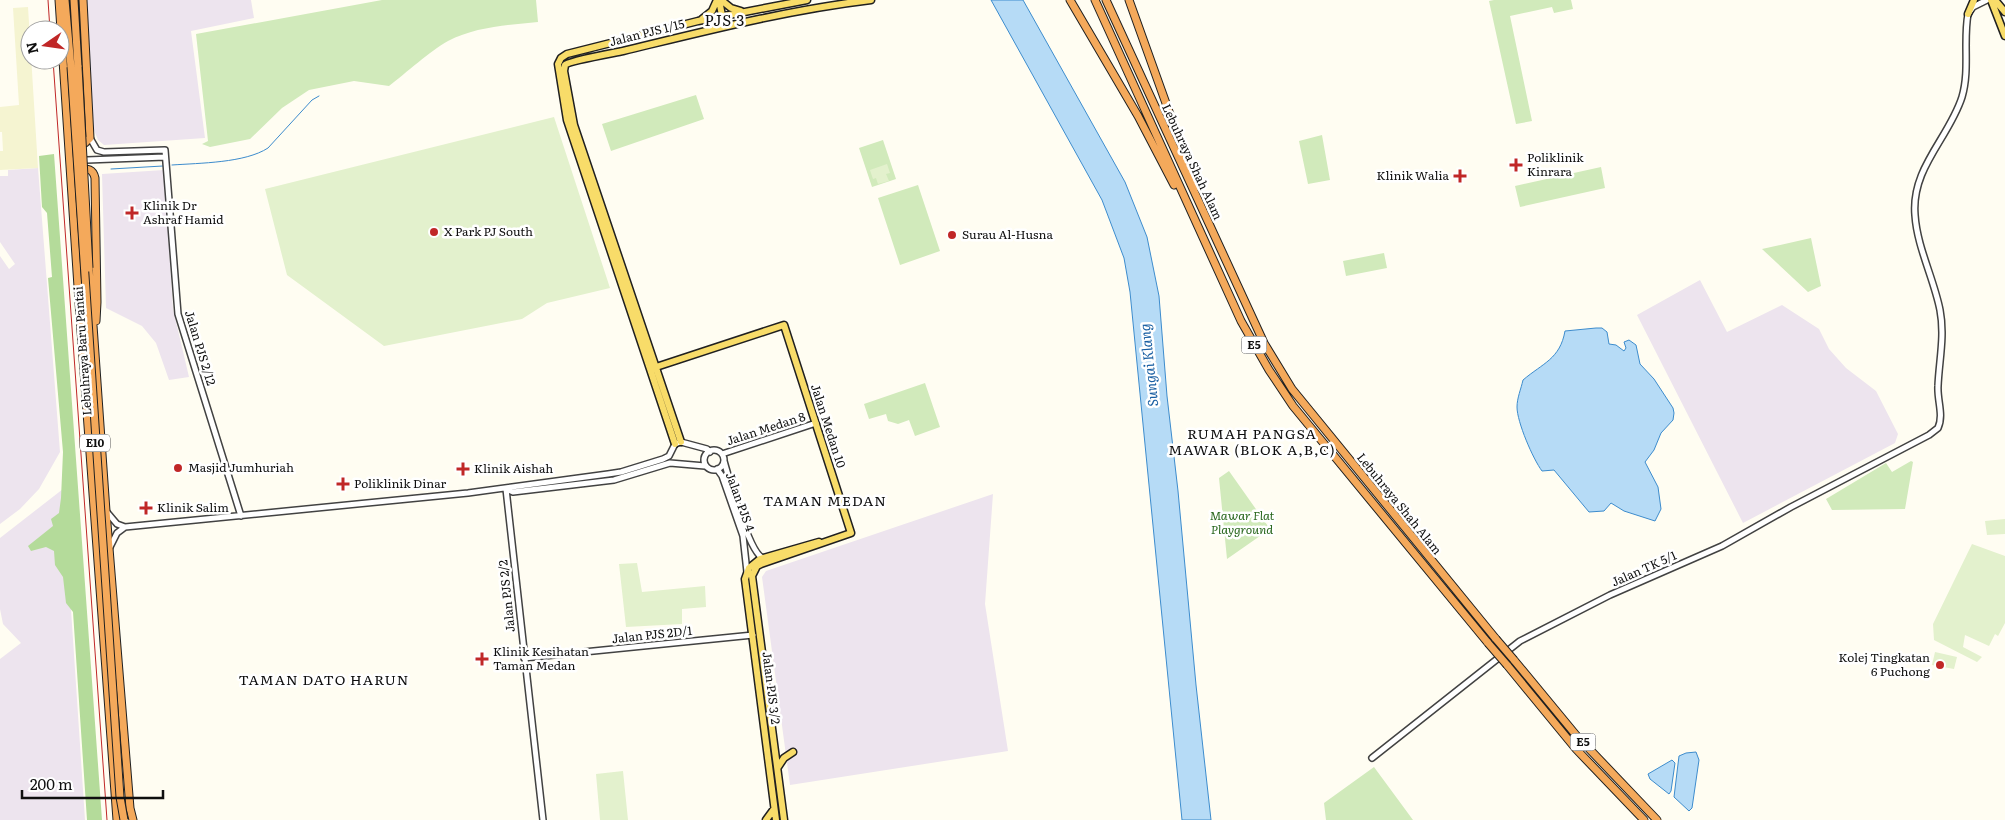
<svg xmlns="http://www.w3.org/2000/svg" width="2005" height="820" font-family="Literata,serif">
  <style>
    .industrial { fill: #ede4ee }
    .farmland { fill: #f5f4d1 }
    .green { fill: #d1eabb }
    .forest { fill: #b4db9a }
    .pitch { fill: #e3f1cd }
    .water { fill: #b6dbf6; stroke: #3d8ccd }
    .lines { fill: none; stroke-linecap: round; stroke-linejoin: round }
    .stream { stroke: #3d8ccd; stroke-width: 1 }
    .minor-casing { stroke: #424242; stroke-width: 8 }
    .major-casing { stroke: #202020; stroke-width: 9 }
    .highway-casing { stroke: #202020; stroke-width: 9 }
    .minor { stroke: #fff; stroke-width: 5 }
    .major { stroke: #f8dc69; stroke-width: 6 }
    .highway { stroke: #f4a95b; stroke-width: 7 }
    .rail { stroke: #c02727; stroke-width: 1 }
    .highway-bridge-casing { stroke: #202020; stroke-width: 9; stroke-linecap: butt }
    .highway-bridge { stroke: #f4a95b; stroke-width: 7 }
    .poi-dot { fill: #c02727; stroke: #fff; stroke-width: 2 }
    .labels { text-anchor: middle; stroke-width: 5; stroke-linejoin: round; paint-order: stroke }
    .shield { fill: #fff; stroke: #575757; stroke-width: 1 }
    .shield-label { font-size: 11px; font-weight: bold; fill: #0f0f0f }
    .street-label { font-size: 12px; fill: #0f0f0f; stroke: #fff }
    .poi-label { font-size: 12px; fill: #0f0f0f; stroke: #fff; text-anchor: start }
    .park-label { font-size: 12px; font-style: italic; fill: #2a681f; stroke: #fff }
    .water-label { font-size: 14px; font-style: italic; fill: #185ea2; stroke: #fff }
    .neighbourhood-label { font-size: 14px; letter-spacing: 1px; fill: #0f0f0f; stroke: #fff }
    .quarter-label { font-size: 15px; letter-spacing: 1px; fill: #0f0f0f; stroke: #fff }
  </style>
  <rect width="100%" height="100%" fill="#fffdf2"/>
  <!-- industrial -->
  <path class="industrial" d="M85,0H251L254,18L191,31L205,138L104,145L98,140L94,130Z
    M38,168L60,452L39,489L20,509L0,524V256L9,269L15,264L0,242V176H8V170Z
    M164,170L173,309L189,377L169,380L156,343L142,326L106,308L102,174Z
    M1700,280L1727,332L1782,305L1819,329L1829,349L1846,368L1876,391L1898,434L1895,443L1743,523L1637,315Z
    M63,489L85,820H0V659L21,643L3,624L0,609V538Z
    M993,494L985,604L1008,751L790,785L762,577L766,571Z"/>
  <!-- farmland -->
  <path class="farmland" d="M28,7L38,168L0,170V151H3L2,132H0V107L19,105L13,8Z"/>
  <!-- green -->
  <path class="green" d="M382,0H536L538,22C507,25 475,27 448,41C430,51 406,73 389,86L354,81L309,90L282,108L250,139L210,147L202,144L208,141L196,34Z
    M1494,0H1571L1573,9L1554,13L1552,7L1510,16L1532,121L1516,124L1489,1Z
    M696,95L704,119L611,151L602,124Z
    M1322,135L1330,180L1308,184L1299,141Z
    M883,140L896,179L872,187L859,148Z
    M1601,167L1605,188L1520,207L1515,186Z
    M918,185L940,251L900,265L878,198Z
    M1811,238L1821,286L1808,292L1762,249Z
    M1384,253L1387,268L1346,276L1343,261Z
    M925,383L940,427L915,436L909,420L898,424L888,421L886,414L869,419L864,404Z
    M1911,461L1913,462L1905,509L1832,510L1826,499L1886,463L1892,472Z
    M1229,471L1270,529L1227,559L1219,478Z
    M1374,767L1413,820H1326L1324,803Z"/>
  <!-- forest -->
  <path class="forest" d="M54,154L102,820H87L73,612L66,603L63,577L55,565L54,551L46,547L31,551L28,546L53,526L51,519L59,513L61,498L63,452L48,278L52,277L47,213L42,207L39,156Z"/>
  <!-- pitch -->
  <path class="pitch" d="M554,117L610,288L547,303L522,319L384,346L287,275L265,189Z
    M887,164L890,173L886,174L889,181L878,184L876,178L873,179L870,170Z
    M2005,519V534L1987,535L1985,521Z
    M1972,544L2005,556V623L1998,636L1995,634L1989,646L1965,635L1963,647L1982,657L1977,662L1934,640L1933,624Z
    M637,563L642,592L705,586L706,607L682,609V624L626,627L619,564Z
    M1935,652L1957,657L1954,669L1932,665Z
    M623,771L628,820H600L596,774Z"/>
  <!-- water -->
  <path class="water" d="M991,0H1023L1125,182L1147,237L1159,296L1167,396L1178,491L1196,685L1211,820H1182L1130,292L1124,258L1102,200Z
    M1596,328H1602L1607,332L1609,344L1616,345L1624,351L1626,348L1624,342L1629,340L1636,345L1640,364L1654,379L1673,408L1674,413L1673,420L1661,433L1654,450L1645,462L1658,487L1661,509L1655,521L1624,511L1611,503L1604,511L1589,512L1554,470L1542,471C1533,459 1517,422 1517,407C1517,398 1521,389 1523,380C1543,363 1560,359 1565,331Z
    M1696,752L1699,760L1692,808L1689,811L1674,797L1679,756L1686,753Z
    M1672,760L1675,763L1671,791L1669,794L1650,779L1648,774Z"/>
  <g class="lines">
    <!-- stream -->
    <path class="stream" d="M172,165C200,163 245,163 268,148L312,100L319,96
      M111,169L163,166"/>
    <!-- minor casing -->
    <g class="minor-casing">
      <path id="minor" d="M90,138L97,150L104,152L165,150L178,314L241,516
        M81,158L87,160L165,157
        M704 460a10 10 0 1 1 20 0a10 10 0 1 1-20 0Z
        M722,454L816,423
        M724,461C729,478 749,553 763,558
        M717,469L722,476L743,536L747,572
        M506,489L543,820
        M506,489L513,492L614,480L670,463L705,466
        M106,511L117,524L125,527
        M109,549L117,533L125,527L468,493L608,474L621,472L663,459L669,456L675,444L681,442L707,449L710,452
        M524,658L753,635
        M1372,758L1520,641L1610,595L1722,546L1791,507L1929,435L1938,428C1944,415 1937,400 1938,386C1939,361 1945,336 1940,310C1934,279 1917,247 1915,215C1911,168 1949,138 1962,97C1970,70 1963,41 1968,14L1973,7L1987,0"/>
    </g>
    <!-- major casing -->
    <g class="major-casing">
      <path id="major" d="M719,0L724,26
        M721,0L731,8L741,11
        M1991,0L2005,36
        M1995,0L2005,12
        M1968,14L1974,0
        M702,19L712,11L717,0
        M650,369L784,325L851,533L761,564L757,566L752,576L784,820
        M681,442L574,125L564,71L565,65C568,61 614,53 623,51C706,31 787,10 871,0
        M675,444L567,120L558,64L561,58L567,54L698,21L807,0
        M778,767L784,758L793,752
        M766,820L774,809
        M776,820L745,579L749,568L760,559L819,542"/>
    </g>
    <!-- highway casing -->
    <g class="highway-casing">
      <path id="highway" d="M59,0L80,317L117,820
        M65,0L71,67
        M74,0L78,67
        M1070,0L1138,116L1174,185
        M1095,0L1241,321L1269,370L1293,406L1488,643
        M1106,0L1264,343L1292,389L1496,639
        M1129,0L1196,187
        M78,143H85L90,138L83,0
        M79,170C88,168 93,169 95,178L97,302L96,321
        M89,268L106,511L130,808L133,820
        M1514,660L1576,735L1657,820
        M1507,665L1576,749L1644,820"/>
    </g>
    <!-- minor -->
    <use href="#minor" class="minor"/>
    <!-- major -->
    <use href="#major" class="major"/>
    <!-- highway -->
    <use href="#highway" class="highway"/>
    <!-- rail -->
    <path class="rail" d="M48,0L50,30
      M53,60L107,820"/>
    <!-- highway-bridge casing -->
    <g class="highway-bridge-casing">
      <path id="highway-bridge" d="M71,67L120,797L124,820
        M78,67L89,268
        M1496,639L1514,660
        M1488,643L1507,665"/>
    </g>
    <!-- highway-bridge -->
    <use href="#highway-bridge" class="highway-bridge"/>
  </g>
  <!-- markers -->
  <g class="poi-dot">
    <path d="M1513.5 157.5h5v5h5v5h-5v5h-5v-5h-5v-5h5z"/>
    <path d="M1457.5 168.5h5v5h5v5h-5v5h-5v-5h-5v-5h5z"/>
    <path d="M129.5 205.5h5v5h5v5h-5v5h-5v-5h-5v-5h5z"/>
    <circle cx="434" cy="232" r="5"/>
    <circle cx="952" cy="235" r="5"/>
    <circle cx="178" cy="468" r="5"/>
    <path d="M460.5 461.5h5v5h5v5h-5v5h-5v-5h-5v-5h5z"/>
    <path d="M340.5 476.5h5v5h5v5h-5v5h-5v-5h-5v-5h5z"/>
    <path d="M143.5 500.5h5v5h5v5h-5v5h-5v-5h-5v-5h5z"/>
    <path d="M479.5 651.5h5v5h5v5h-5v5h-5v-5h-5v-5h5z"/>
    <circle cx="1940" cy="665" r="5"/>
  </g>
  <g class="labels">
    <!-- shield labels -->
    <g class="shield">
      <rect x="1241.5" y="336.5" width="25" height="17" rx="4"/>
      <rect x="80" y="434.5" width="30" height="17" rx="4"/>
      <rect x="1570.5" y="733.5" width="25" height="17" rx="4"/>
    </g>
    <g class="shield-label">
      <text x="1254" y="349">E5</text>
      <text x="95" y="447">E10</text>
      <text x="1583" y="746">E5</text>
    </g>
    <!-- street labels -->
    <g class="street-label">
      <text transform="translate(647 33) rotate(-14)" y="4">Jalan PJS 1/15</text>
      <text transform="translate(1192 162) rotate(65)" y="4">Lebuhraya Shah Alam</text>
      <text transform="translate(200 348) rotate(73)" y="4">Jalan PJS 2/12</text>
      <text transform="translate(83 351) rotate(-94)" y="4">Lebuhraya Baru Pantai</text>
      <text transform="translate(828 426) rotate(72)" y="4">Jalan Medan 10</text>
      <text transform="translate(766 429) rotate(-18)" y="4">Jalan Medan 8</text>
      <text transform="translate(740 502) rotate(70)" y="4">Jalan PJS 4</text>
      <text transform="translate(1399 504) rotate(51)" y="4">Lebuhraya Shah Alam</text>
      <text transform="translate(1644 569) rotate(-24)" y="4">Jalan TK 5/1</text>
      <text transform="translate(507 596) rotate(-96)" y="4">Jalan PJS 2/2</text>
      <text transform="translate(652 635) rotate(-6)" y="4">Jalan PJS 2D/1</text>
      <text transform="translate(771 688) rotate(83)" y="4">Jalan PJS 3/2</text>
    </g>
    <!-- poi labels -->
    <g class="poi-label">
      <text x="1527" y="162">Poliklinik<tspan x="1527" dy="14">Kinrara</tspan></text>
      <text x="1449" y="180" text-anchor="end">Klinik Walia</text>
      <text x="143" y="210">Klinik Dr<tspan x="143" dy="14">Ashraf Hamid</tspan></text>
      <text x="444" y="236">X Park PJ South</text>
      <text x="962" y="239">Surau Al-Husna</text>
      <text x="188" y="472">Masjid Jumhuriah</text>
      <text x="474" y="473">Klinik Aishah</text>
      <text x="354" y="488">Poliklinik Dinar</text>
      <text x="157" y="512">Klinik Salim</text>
      <text x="493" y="656">Klinik Kesihatan<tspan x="493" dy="14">Taman Medan</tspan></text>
      <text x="1930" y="662" text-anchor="end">Kolej Tingkatan<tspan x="1930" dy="14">6 Puchong</tspan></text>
    </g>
    <!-- park labels -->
    <g class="park-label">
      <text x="1242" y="520">Mawar Flat<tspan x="1242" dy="14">Playground</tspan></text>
    </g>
    <!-- water labels -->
    <g class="water-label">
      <text transform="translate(1149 365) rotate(-96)" y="5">Sungai Klang</text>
    </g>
    <!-- neighbourhood labels -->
    <g class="neighbourhood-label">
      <text x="1252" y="439">RUMAH PANGSA<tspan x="1252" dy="16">MAWAR (BLOK A,B,C)</tspan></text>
      <text x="825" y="506">TAMAN MEDAN</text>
      <text x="324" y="685">TAMAN DATO HARUN</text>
    </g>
    <!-- quarter labels -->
    <g class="quarter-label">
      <text x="725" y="26">PJS 3</text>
    </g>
  </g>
  <!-- north arrow -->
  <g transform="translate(45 45) rotate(257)"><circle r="24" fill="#ffffff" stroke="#9f9f9f"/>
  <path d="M0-4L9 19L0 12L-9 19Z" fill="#c02727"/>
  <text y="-8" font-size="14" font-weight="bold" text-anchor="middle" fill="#0f0f0f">N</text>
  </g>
  <!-- scale -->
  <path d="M22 790v8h141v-8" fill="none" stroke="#0f0f0f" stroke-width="2.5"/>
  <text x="30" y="790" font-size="15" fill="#0f0f0f" stroke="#ffffff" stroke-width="4" paint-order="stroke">200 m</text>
</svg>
